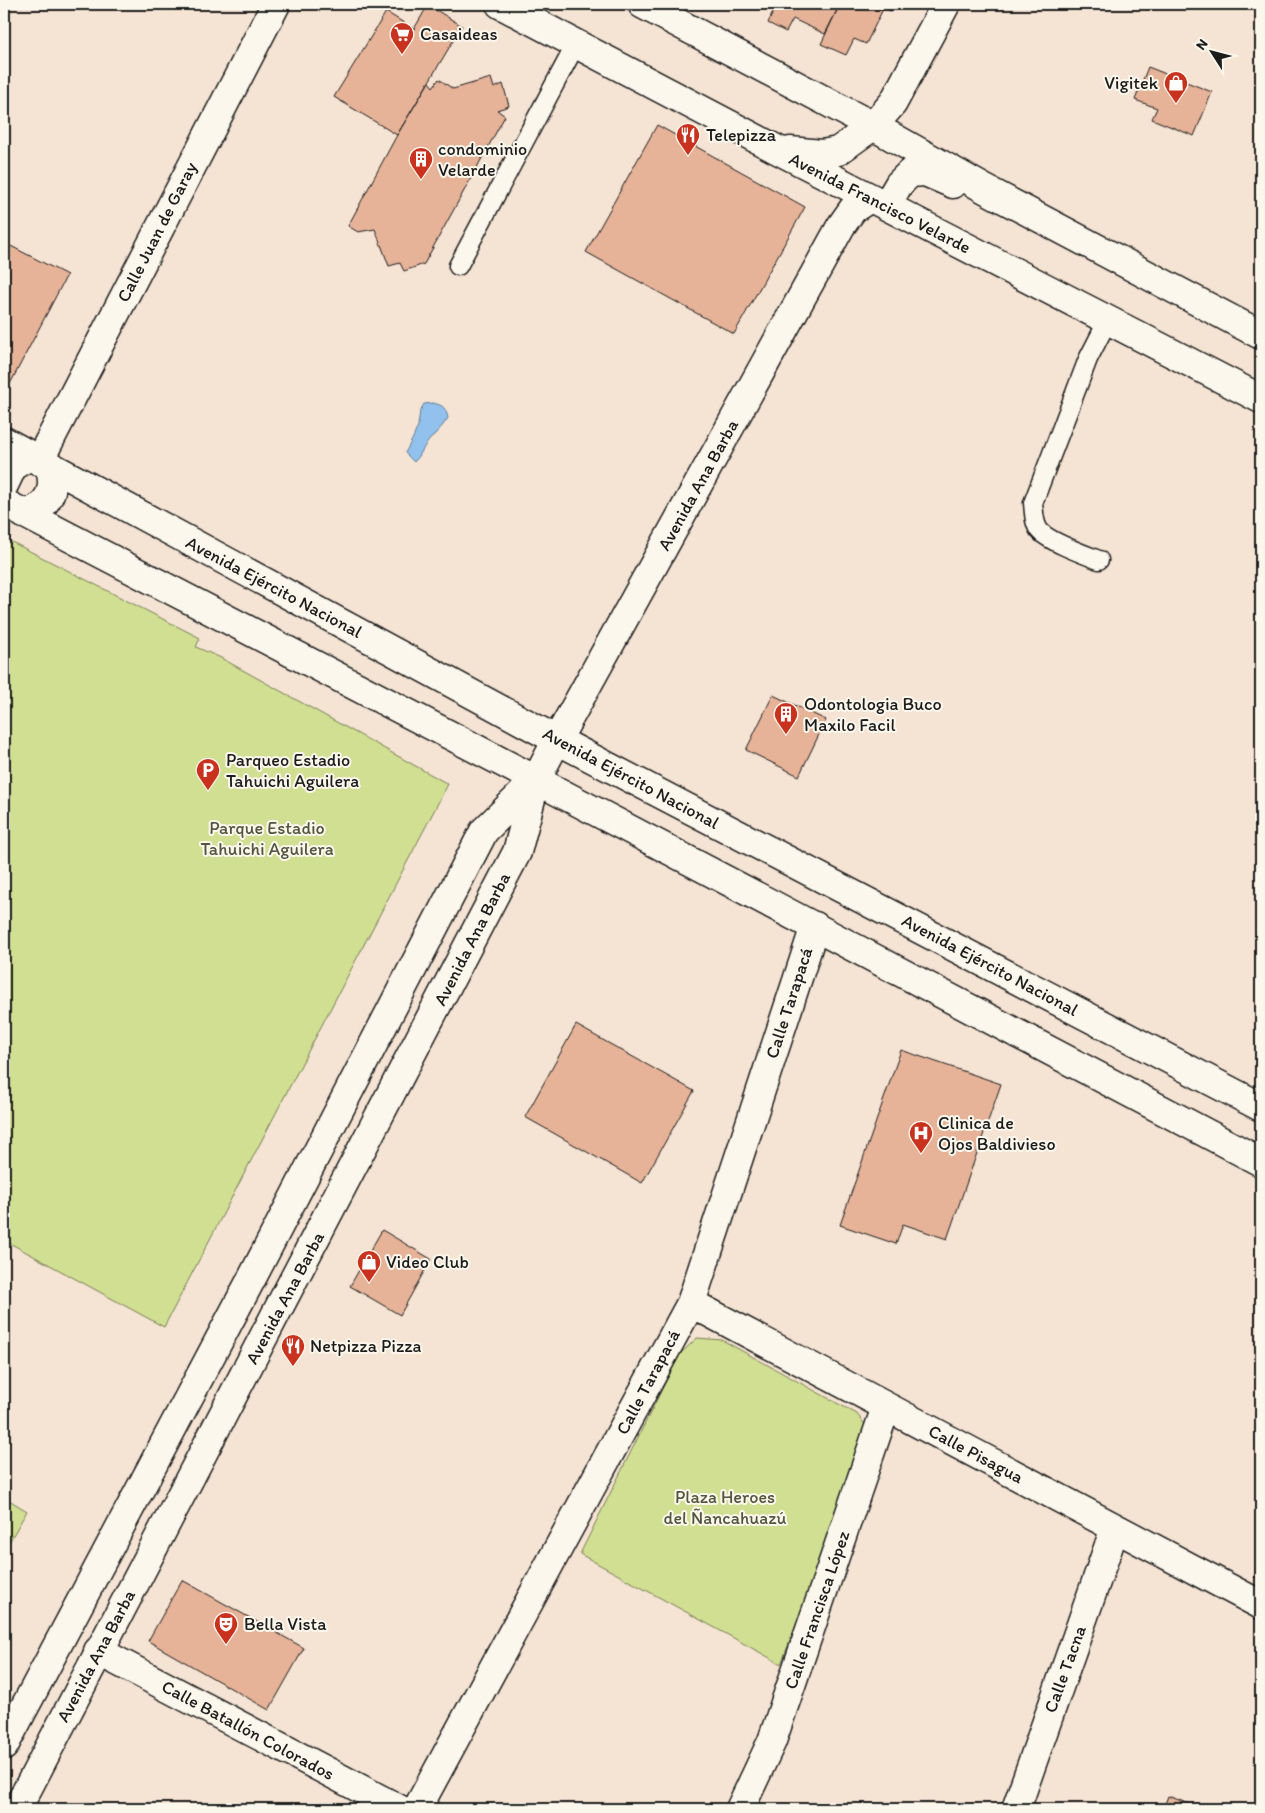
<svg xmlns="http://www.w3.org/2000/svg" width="1265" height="1813" font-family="Itim,sans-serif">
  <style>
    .green { fill: #d1df92; stroke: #767e57 }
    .water { fill: #91c1ec; stroke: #627f99 }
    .building { fill: #e6b398; stroke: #1c1c1c }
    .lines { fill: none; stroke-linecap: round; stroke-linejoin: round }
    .lane-casing { stroke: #1c1c1c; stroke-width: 21 }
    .street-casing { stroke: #1c1c1c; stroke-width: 31 }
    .secondary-casing { stroke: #1c1c1c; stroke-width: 31 }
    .lane { stroke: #fbf7ec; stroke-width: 18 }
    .street { stroke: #fbf7ec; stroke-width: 28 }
    .secondary { stroke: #fbf7ec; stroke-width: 28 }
    .labels { text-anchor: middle; stroke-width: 4; stroke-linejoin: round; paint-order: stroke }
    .poi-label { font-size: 18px; fill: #1c1c1c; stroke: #fbf7ec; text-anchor: start }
    .street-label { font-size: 18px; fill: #1c1c1c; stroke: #fbf7ec }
    .park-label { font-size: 18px; fill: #52563f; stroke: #fbf7ec }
  </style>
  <rect width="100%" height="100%" fill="#f5e3d3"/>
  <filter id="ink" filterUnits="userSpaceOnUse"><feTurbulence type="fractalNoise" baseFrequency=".02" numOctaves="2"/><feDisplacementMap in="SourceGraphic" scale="10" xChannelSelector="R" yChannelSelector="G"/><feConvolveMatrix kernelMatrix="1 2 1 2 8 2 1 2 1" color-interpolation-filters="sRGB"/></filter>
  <g filter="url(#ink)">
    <!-- green -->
    <path class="green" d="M4,538L200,638L196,647L221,658L448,784L164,1327L4,1240Z
      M697,1338L722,1340L857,1414L866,1426L867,1442L781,1664L580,1554L679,1355Z
      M4,1497L27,1511L4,1551Z"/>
    <!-- water -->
    <path class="water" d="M433,403C443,405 446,408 448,418C442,428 434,434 427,443C422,449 420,457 414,462L405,453L413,438L418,426L420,411L424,404Z"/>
    <!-- building -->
    <path class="building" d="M777,4H840L825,34L793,19L786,32L768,23Z
      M840,4H872L883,9L866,44L854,39L846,55L821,44Z
      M872,4H895L891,11Z
      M428,5L462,26L397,135L334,97L386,12L414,29Z
      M1148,67L1212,92L1194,136L1152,119L1157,108L1135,100Z
      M491,78L494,88L503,84L509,106L497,110L505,116L424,264L404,271L400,263L389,266L375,229L358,232L348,226L397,135L429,82L433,87L439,79L453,89Z
      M657,125L805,207L734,334L586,252Z
      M5,243L67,275L10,384L4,381Z
      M773,695L826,720L799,776L746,750Z
      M576,1025L694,1091L642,1183L525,1117Z
      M901,1050L1001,1084L947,1239L903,1224L896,1244L840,1225Z
      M382,1230L431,1259L400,1315L350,1286Z
      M1261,1563V1580L1254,1577Z
      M182,1580L304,1648L269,1710L148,1641Z
      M1168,1796L1203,1809H1163Z"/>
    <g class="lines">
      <!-- lane casing -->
      <g class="lane-casing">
        <path id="lane" d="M458,266L576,44
          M1099,560C1086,555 1047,541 1039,530C1034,523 1034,512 1033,503L1088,359L1108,320"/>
      </g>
      <!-- street casing -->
      <g class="street-casing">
        <path id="street" d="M873,126L893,103L946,4
          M39,461L276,4
          M557,740L841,226L853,209L870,198
          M691,1303L1261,1605
          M98,1651L399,1809
          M417,1809L691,1303L815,926
          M740,1809L772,1741L886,1407
          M1016,1809L1115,1528"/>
      </g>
      <!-- secondary casing -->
      <g class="secondary-casing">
        <path id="secondary" d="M500,4L776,149L1261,399
          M642,4L873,126L985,189L1261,335
          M790,151L822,154L838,151L873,126
          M886,206L899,184L910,173L925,172L953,184
          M4,441L557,740L1261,1107
          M4,485L13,466L30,456
          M4,503L536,780L1261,1162
          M24,514C49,507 57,489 49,466
          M4,1746L252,1278L484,831L535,781
          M17,1809L517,852L536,780L557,740"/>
      </g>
      <!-- lane -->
      <use href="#lane" class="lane"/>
      <!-- street -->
      <use href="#street" class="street"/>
      <!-- secondary -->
      <use href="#secondary" class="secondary"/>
    </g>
  </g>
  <!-- icons -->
  <defs>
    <g id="supermarket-pin" transform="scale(1.25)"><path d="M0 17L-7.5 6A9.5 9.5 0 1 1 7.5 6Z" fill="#c8321e" stroke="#fbf7ec"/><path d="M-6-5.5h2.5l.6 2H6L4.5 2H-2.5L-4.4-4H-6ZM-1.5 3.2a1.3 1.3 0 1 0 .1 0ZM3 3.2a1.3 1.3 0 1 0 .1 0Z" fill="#fff"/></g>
    <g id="shop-pin" transform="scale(1.25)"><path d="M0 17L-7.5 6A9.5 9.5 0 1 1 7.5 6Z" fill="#c8321e" stroke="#fbf7ec"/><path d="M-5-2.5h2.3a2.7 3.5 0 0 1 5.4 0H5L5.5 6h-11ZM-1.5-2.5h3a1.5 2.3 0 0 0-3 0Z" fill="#fff"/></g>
    <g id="restaurant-pin" transform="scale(1.25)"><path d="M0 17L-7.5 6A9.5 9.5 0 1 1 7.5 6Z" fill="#c8321e" stroke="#fbf7ec"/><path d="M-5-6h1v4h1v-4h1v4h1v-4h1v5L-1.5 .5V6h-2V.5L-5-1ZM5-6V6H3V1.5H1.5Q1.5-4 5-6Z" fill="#fff"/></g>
    <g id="building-pin" transform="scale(1.25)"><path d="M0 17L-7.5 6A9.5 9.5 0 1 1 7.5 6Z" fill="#c8321e" stroke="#fbf7ec"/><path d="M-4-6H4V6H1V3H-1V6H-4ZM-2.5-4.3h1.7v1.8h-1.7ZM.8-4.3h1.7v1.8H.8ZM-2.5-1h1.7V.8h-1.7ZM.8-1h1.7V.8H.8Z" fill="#fff"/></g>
    <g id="parking-pin" transform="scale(1.25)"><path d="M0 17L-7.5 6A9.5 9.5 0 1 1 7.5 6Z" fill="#c8321e" stroke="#fbf7ec"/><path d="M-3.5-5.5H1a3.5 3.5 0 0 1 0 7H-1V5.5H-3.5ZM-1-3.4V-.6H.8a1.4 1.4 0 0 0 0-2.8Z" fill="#fff"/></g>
    <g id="hospital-pin" transform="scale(1.25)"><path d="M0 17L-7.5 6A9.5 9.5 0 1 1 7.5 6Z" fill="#c8321e" stroke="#fbf7ec"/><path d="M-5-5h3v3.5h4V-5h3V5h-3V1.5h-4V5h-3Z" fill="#fff"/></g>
    <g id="theatre-pin" transform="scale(1.25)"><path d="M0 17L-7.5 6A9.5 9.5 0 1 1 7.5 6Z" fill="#c8321e" stroke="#fbf7ec"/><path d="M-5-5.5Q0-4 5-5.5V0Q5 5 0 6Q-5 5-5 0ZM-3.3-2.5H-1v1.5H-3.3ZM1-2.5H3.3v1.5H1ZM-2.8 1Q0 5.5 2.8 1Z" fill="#fff"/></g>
  </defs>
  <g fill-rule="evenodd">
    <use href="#supermarket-pin" x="402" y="34"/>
    <use href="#shop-pin" x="1176" y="83"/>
    <use href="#restaurant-pin" x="688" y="135"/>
    <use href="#building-pin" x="421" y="159"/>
    <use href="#building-pin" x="786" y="714"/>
    <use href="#parking-pin" x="208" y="770"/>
    <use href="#hospital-pin" x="921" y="1133"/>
    <use href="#shop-pin" x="369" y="1262"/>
    <use href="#restaurant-pin" x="293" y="1346"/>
    <use href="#theatre-pin" x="226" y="1624"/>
  </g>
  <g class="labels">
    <!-- poi labels -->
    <g class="poi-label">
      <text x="420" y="40">Casaideas</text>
      <text x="1158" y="89" text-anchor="end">Vigitek</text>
      <text x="706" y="141">Telepizza</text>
      <text x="438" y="155">condominio<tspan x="438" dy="21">Velarde</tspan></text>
      <text x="804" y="710">Odontologia Buco<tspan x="804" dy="21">Maxilo Facil</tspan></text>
      <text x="226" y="766">Parqueo Estadio<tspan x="226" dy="21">Tahuichi Aguilera</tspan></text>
      <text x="938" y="1129">Clinica de<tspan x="938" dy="21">Ojos Baldivieso</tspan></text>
      <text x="386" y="1268">Video Club</text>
      <text x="310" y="1352">Netpizza Pizza</text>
      <text x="244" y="1630">Bella Vista</text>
    </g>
    <!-- street labels -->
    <g class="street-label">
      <text transform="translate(880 203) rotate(27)" y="6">Avenida Francisco Velarde</text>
      <text transform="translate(157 232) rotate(-63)" y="6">Calle Juan de Garay</text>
      <text transform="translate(698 485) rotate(-61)" y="6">Avenida Ana Barba</text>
      <text transform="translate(274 587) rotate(28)" y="6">Avenida Ejército Nacional</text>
      <text transform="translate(631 778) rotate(28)" y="6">Avenida Ejército Nacional</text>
      <text transform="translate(472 939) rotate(-63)" y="6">Avenida Ana Barba</text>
      <text transform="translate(990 965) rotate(28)" y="6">Avenida Ejército Nacional</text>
      <text transform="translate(789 1003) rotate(-72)" y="6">Calle Tarapacá</text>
      <text transform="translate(285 1298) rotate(-62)" y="6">Avenida Ana Barba</text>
      <text transform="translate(648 1382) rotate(-62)" y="6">Calle Tarapacá</text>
      <text transform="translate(976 1454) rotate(28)" y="6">Calle Pisagua</text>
      <text transform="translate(817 1610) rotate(-71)" y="6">Calle Francisca López</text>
      <text transform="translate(96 1656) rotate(-62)" y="6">Avenida Ana Barba</text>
      <text transform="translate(1065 1669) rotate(-70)" y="6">Calle Tacna</text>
      <text transform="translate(248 1730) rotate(28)" y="6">Calle Batallón Colorados</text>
    </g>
    <!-- park labels -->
    <g class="park-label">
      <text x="267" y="834">Parque Estadio<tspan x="267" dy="21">Tahuichi Aguilera</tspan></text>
      <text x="725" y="1503">Plaza Heroes<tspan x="725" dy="21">del Ñancahuazú</tspan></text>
    </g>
  </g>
  <!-- margin -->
  <rect width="1265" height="1813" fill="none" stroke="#fbf7ec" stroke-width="20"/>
  <rect x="10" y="10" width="1245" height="1793" fill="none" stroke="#1c1c1c" stroke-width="2" filter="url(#ink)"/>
  <!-- north arrow -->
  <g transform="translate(1212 52) rotate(306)" stroke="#fbf7ec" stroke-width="4" paint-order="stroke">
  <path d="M0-4L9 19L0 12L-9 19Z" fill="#1c1c1c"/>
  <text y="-8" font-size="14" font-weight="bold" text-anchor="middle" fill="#1c1c1c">N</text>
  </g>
</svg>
